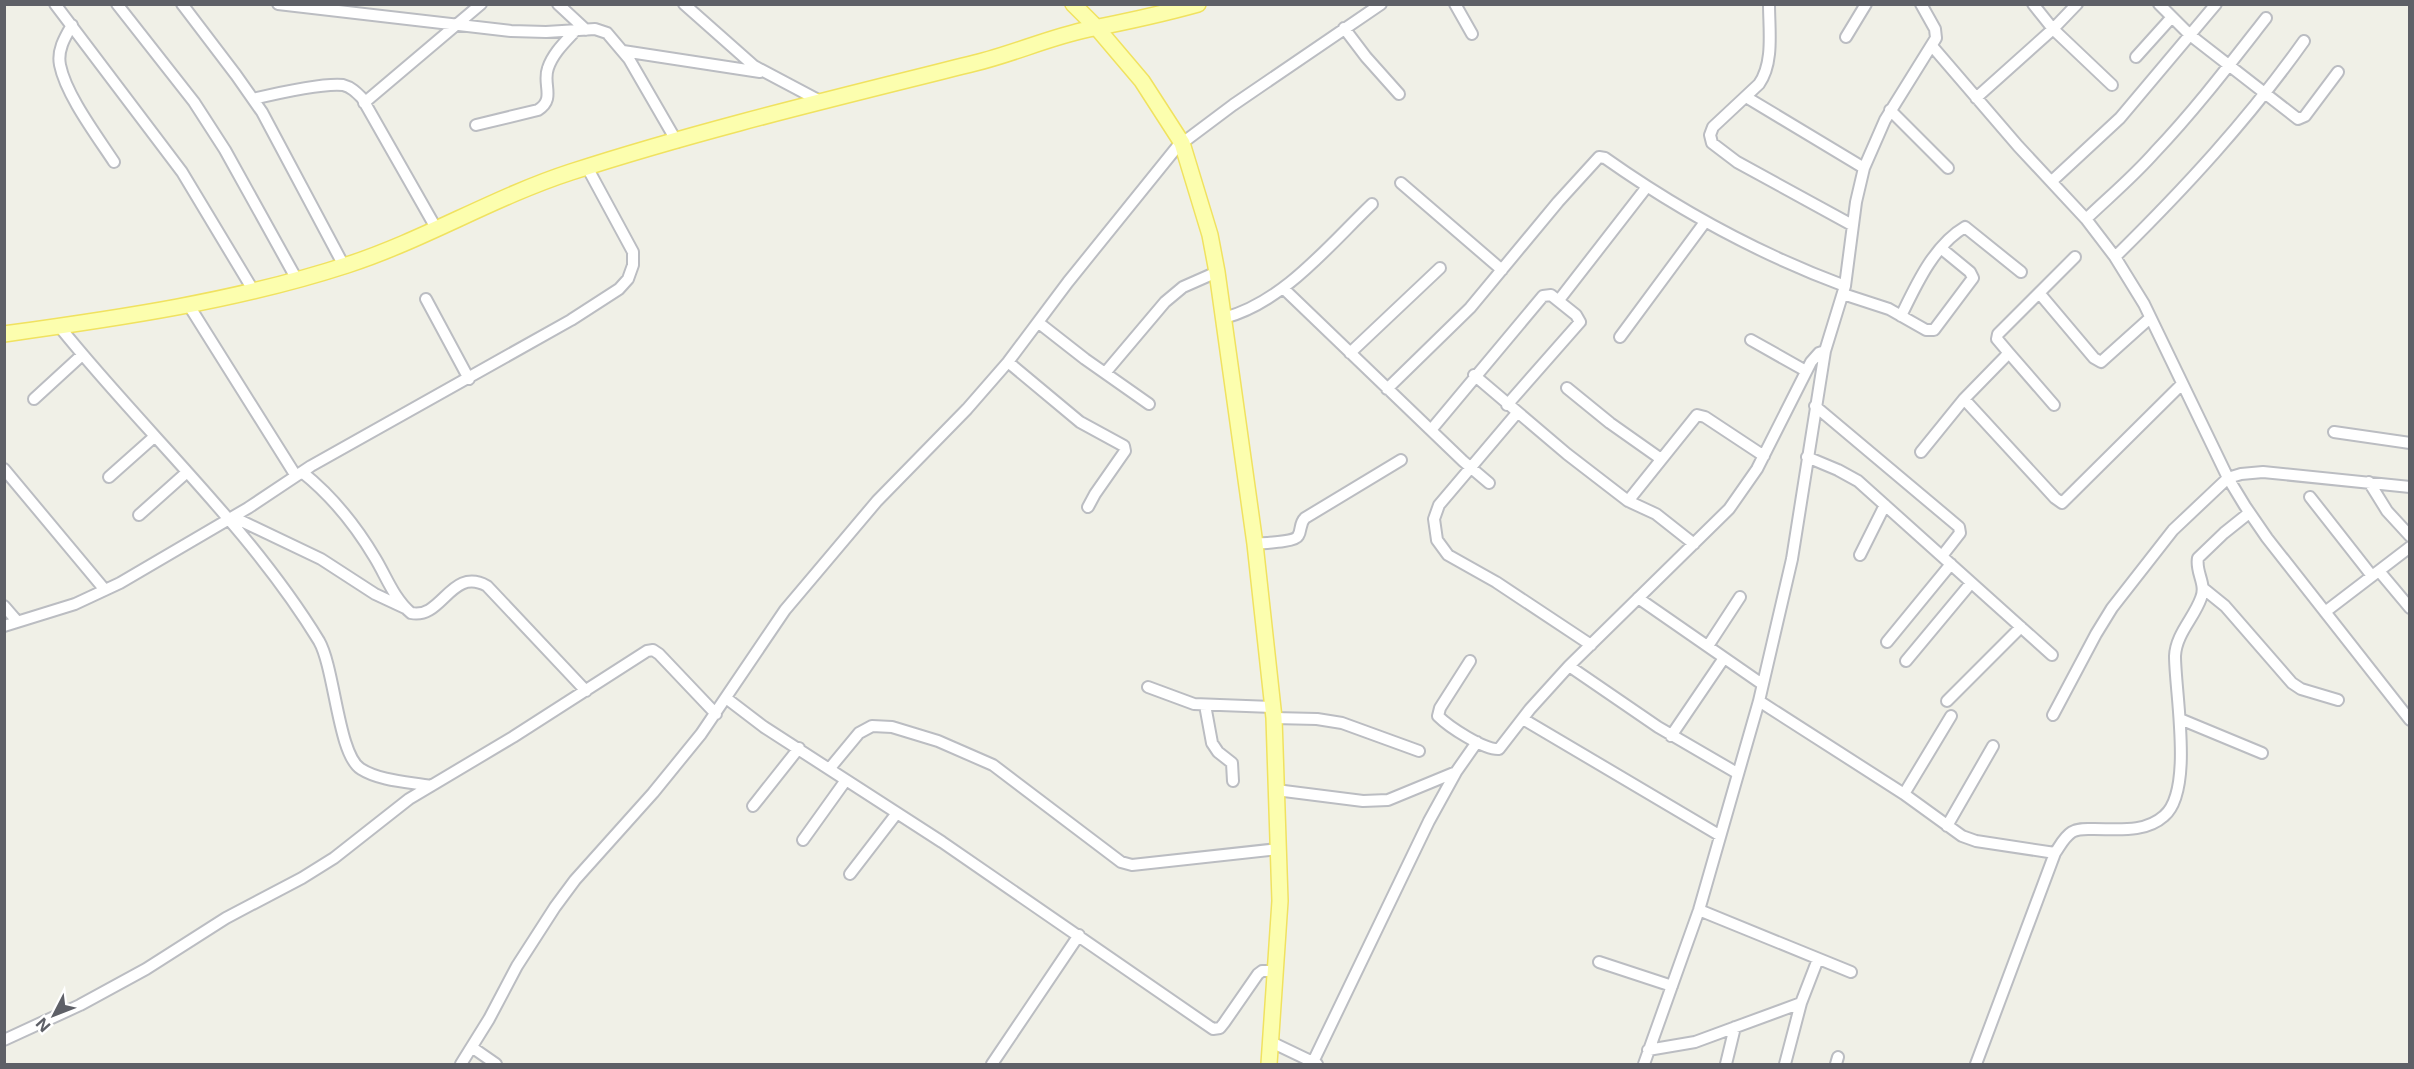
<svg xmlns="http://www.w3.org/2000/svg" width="2414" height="1069" font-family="Inter,sans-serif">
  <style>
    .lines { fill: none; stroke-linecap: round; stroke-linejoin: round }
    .minor-casing { stroke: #bbbdc2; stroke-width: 14 }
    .primary-casing { stroke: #f0e260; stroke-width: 18 }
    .minor { stroke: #fff; stroke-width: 10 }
    .primary { stroke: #fcfeae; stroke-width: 15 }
  </style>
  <rect width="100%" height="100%" fill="#f0f0e7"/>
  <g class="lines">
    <!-- minor casing -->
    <g class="minor-casing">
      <path id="minor" d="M55,4L182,172L253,290
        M117,4L194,102L225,150L296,278
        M182,4L236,75L262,112L344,266
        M278,4L511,31L546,32L595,29L607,33L629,59L677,142
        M558,4L586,30
        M684,4L754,66L820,101
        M1455,4L1472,34
        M1769,4C1769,30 1774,63 1759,84L1713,127L1710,135L1712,143L1737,162L1852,225
        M2033,4L2053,29L2112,85
        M2159,4L2190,35L2298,119L2305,116L2338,72
        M72,25C65,37 57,50 60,65C66,95 97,136 114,162
        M1344,28L1366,57L1399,94
        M1846,37L1866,4
        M1932,46L2018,146L2086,219L2115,257L2144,304L2228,478L2245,506L2267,538L2410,720
        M623,51L760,72
        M2136,57L2172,17
        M1746,97L1864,168
        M1976,98L2053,29L2077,4
        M253,99C274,94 323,83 343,85C351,87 356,92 362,98L436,228
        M364,103L481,4
        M1890,110L1948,168
        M476,125L538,110C556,99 542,84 548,68C553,53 565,42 576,30
        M2052,181L2120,118L2216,4
        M1401,183L1502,270
        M2086,219C2109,197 2134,176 2155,152C2195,110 2230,64 2266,18
        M2115,257C2184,189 2248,120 2304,41
        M1283,288L1463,461L1489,483
        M1843,294L1889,309L1926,330H1934L1973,278L1970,272L1942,249
        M2040,294L2094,358L2101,362L2150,318
        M426,299L469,379
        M1559,300L1646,188
        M188,304L296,476
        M1901,316C1916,285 1934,245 1965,227L2021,272
        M1224,318C1284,302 1329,245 1372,204
        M1039,323L1085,359L1149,404
        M59,326C144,432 248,525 319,641C335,669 338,755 361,769C380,781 409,782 431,786
        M1620,337L1705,222
        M1751,340L1806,371
        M2008,352L2054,405
        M1350,353L1440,268
        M1008,362L1080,422L1124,446L1125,451L1095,494L1088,507
        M1105,373L1165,302L1183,287L1217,272
        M1474,375L1567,454L1628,501L1656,514L1694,544
        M1567,388L1610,423L1661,459
        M1387,389L1470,308L1558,202L1599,157L1605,158C1680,211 1759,254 1845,286
        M34,399L82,355
        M1964,399L2055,498L2062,503L2182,384
        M1815,406L1959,527L1960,533L1942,556
        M1517,413L1439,505L1434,519L1437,540L1448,555L1496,582L1591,645
        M1431,430L1543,296L1551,295L1576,315L1580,322L1507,405
        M2334,432L2410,443
        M1921,452L1964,399L2005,357L2008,352L1997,339L1998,334L2075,257
        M1807,457L1838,470L1858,481L2052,655
        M4,469L105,590
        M302,472C332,496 356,526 375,558C386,576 394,599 411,613C442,620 451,566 487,586L586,691
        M109,477L154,437
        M2369,482L2387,511L2410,536
        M2310,497L2372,576
        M1628,501L1697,415L1705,417L1764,456
        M139,515L186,473
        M233,517L321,559L375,594L405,608
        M1255,544C1263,543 1295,542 1298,536C1302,530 1299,524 1305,518L1401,460
        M1860,555L1885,505
        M2379,571L2410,608
        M2204,589L2225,606L2292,683L2301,689L2338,700
        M1638,598L1762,684
        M4,606L17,621
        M2325,612L2410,547
        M4,626L75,604L120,583L248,508L311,466L571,320L619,289L628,279L633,265V252L587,167
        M1887,642L1951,564
        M1708,646L1740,597
        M1470,661L1440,708L1438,716C1449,727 1484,750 1499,749L1530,709L1569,666L1729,509L1757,469L1811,362L1819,353L1825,351
        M1906,661L1971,583
        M1569,666L1658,727L1737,773
        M1148,687L1194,704L1273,707
        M726,698L764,727L942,842L1213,1029L1220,1028L1224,1023L1258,974L1262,971H1277
        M1759,701L1904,794L1962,836L1976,841L2055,853
        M1947,701L2021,627
        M1205,705L1212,743L1218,752L1232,763L1233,781
        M2053,715L2096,634L2112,608L2173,530L2228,478L2241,474L2263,472L2410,487
        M1274,718L1317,719L1342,723L1419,751
        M1523,719L1719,835
        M2180,719L2262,753
        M1671,736L1724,658
        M830,768L859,733L872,726L892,727L938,741L993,765L1121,862L1132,865L1278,849
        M1276,790L1363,801L1388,800L1456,772
        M1904,794L1951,716
        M753,806L799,748
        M1947,826L1993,746
        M803,840L846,780
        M850,874L897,813
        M1699,910L1851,972
        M1599,962L1672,986
        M4,1040L80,1005L146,969L226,918L302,878L334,858L409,799L513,737L647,651L653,650L659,654L716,714
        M1271,1042L1317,1064
        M473,1048L496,1064
        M1648,1050L1695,1042L1801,1003
        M461,1064L489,1019L517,966L555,907L575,880L653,793L701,734L785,610L877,501L967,409L1008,362L1068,282L1177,147L1233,105L1381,4
        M992,1064L1079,935
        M1312,1064L1429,821L1456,772L1477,742
        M1644,1064L1699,910L1759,701L1792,559L1825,351L1845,286L1856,202L1864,168L1885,120L1936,38L1935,29L1921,4
        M1726,1064L1735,1027
        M1785,1064L1801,1003L1818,959
        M1836,1064L1838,1057
        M1976,1064L2055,853C2060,846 2064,837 2072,832C2079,828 2086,829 2094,829C2118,829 2145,833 2164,816C2194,791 2175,693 2175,656C2176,634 2194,618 2201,598C2207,584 2195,572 2198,558L2224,533L2249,513"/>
    </g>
    <!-- primary casing -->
    <g class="primary-casing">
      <path id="primary" d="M1073,4L1097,28L1142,81L1182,143L1210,235L1217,272L1255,544L1274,718L1280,901L1269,1064
        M4,334C120,318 236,301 347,265C424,240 494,197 571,172C704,129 840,97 975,63C1013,54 1050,37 1089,29C1125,22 1162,14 1198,4"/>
    </g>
    <!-- minor -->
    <use href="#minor" class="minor"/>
    <!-- primary -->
    <use href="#primary" class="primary"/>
  </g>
  <!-- border -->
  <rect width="2414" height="1069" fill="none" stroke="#5e6067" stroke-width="12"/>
  <!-- north arrow -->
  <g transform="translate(54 1015) rotate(228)" stroke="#ffffff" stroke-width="4.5" paint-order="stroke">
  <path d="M0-4.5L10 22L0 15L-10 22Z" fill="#5e6067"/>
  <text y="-9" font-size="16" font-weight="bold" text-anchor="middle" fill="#5e6067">N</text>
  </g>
</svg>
